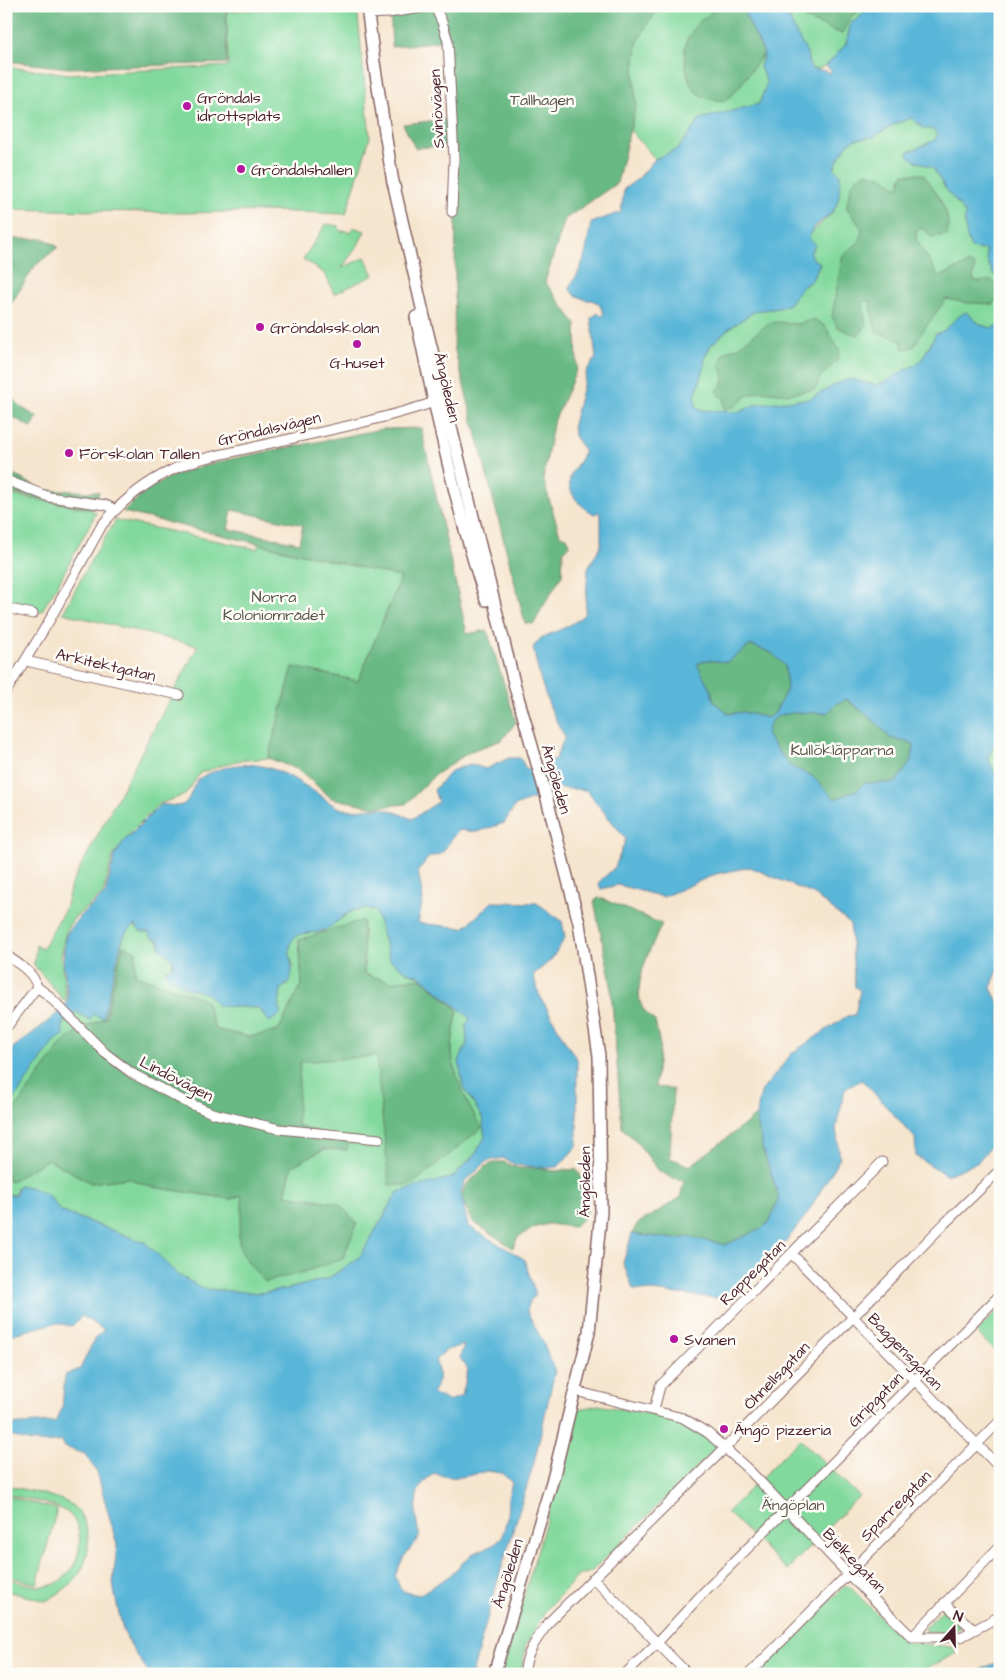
<svg xmlns="http://www.w3.org/2000/svg" width="1006" height="1680" font-family="'Architects Daughter',sans-serif">
  <style>
    .green { fill: #82d99d; stroke: #667c64 }
    .forest { fill: #69b984; stroke: #5a6c58; fill-rule: evenodd }
    .water { fill: #5ab6d8; stroke: #526a82; fill-rule: evenodd }
    .lines { fill: none; stroke-linecap: round; stroke-linejoin: round }
    .minor-casing { stroke: #866464; stroke-width: 11 }
    .major-casing { stroke: #866464; stroke-width: 14 }
    .minor { stroke: #fff; stroke-width: 9 }
    .major { stroke: #fff; stroke-width: 11 }
    .poi-dot { fill: #b5179e; stroke: #fdfcf7; stroke-width: 2 }
    .labels { text-anchor: middle; stroke-width: 5; stroke-linejoin: round; paint-order: stroke }
    .poi-label { font-size: 16px; fill: #4a1f2b; stroke: #fdfcf7; text-anchor: start }
    .park-label { font-size: 16px; fill: #5b574d; stroke: #fdfcf7 }
    .street-label { font-size: 16px; fill: #4a1f2b; stroke: #fdfcf7 }
  </style>
  <rect width="100%" height="100%" fill="#fdfcf7"/>
  <filter id="ink" filterUnits="userSpaceOnUse"><feTurbulence type="fractalNoise" baseFrequency=".02" numOctaves="2"/><feDisplacementMap in="SourceGraphic" scale="10" xChannelSelector="R" yChannelSelector="G"/><feConvolveMatrix kernelMatrix="1 2 1 2 8 2 1 2 1" color-interpolation-filters="sRGB"/></filter>
  <filter id="wash" filterUnits="userSpaceOnUse"><feTurbulence type="fractalNoise" baseFrequency=".0096" numOctaves="4" result="noise"/><feDisplacementMap in="SourceGraphic" scale="20" xChannelSelector="R" yChannelSelector="G"/><feGaussianBlur stdDeviation="1.12" result="paint"/><feColorMatrix in="noise" values="0 0 0 0 0 0 0 0 0 0 0 0 0 0 0 0 0 1.4 0 .05"/><feComposite in="paint" operator="in"/></filter>
  <g filter="url(#wash)">
    <rect width="100%" height="100%" fill="#f6e5ce"/>
    <!-- green -->
    <path class="green" d="M662,6H715L711,15L699,23L739,87L764,53L760,67L767,83L759,104L700,119L678,149L655,159L630,130L636,104L634,72L637,43L648,23Z
      M786,6H809L805,19L850,18L863,6H869L858,19L851,23C849,29 848,37 846,43C841,53 824,72 812,69C807,64 809,57 806,51C798,37 789,22 786,6Z
      M357,7L370,137L346,214L269,211L185,213L6,209V67L69,74L228,66L227,11Z
      M912,118L923,128L934,130L937,135L935,140C926,143 919,149 909,151L914,160L933,168L945,188L965,213L964,222L979,250L986,249L992,272L1000,281V325C986,333 976,321 966,312C953,318 948,331 936,334L922,359L915,365L903,371L885,382L876,385L849,379L835,385L809,399L756,404L740,412L700,410L696,407L695,396L704,369L705,357L711,345L728,329L755,311L779,308L789,304L800,289L812,280L820,263L812,258L810,253L814,248L809,238L810,234L832,213L837,204L840,174L834,169L839,157L849,143L856,139L874,137L895,124Z
      M326,224L339,226L338,229L343,232L344,230L350,233L353,227L365,231L358,245L342,268L365,257L374,275L334,294L325,274L303,259Z
      M6,494L89,509L96,513L57,586L41,612L6,604Z
      M116,520L257,549L259,544L401,577L358,681L293,667L268,758L236,761L200,773L185,795L159,804L131,832L113,856L103,894L75,917L68,927L64,939L61,958L66,998L65,1002L34,965L36,945L42,949L65,909L71,885L198,646L63,613L90,562Z
      M1000,726V784L988,758L995,742Z
      M375,909L390,960L407,972L420,976L471,1018L466,1026L467,1043L459,1062L463,1086L482,1117L485,1137L476,1153L453,1177L398,1192L359,1258L329,1278L288,1289L261,1293L204,1289L178,1275L146,1243L60,1211L49,1196L17,1187L15,1195H9L6,1191V1173L10,1182L48,1159L91,1183L128,1178L152,1187L231,1199L241,1195L243,1205L239,1243L338,1203L285,1195L292,1166L325,1149L347,1150L348,1142L297,1125L299,1061L376,1056L481,1128C469,1109 450,1068 452,1045C453,1033 456,1022 458,1010L421,978L391,982L364,974L363,921L299,940L302,984L278,1031L249,1037L215,1029L205,999L135,975L136,951L123,946L105,1018L78,1030L62,1044L6,1121V1111L54,1041L63,1035L62,1025L76,1012L90,1020L94,1014L103,1017L122,941L127,931L135,925L137,928L149,932L158,940L160,948L173,959V964L167,975L187,988L208,994L218,1006L258,1008L265,1017L279,1005L281,989L287,985L293,966L289,951L292,940L296,935L323,931L354,910Z
      M1000,1308V1356L976,1332Z
      M598,1405L684,1420L718,1446L591,1572L579,1575L546,1610L526,1645L521,1674H501L579,1409Z
      M800,1439L859,1496L787,1570L727,1512Z
      M6,1485C23,1490 56,1495 70,1504C93,1520 93,1556 77,1577C69,1587 57,1595 46,1601L6,1591V1578C20,1582 37,1589 52,1585C78,1577 90,1533 69,1514C56,1503 23,1499 6,1494Z
      M6,1496L57,1509L37,1584L6,1576Z
      M845,1585L850,1587L905,1642L952,1647L957,1653L916,1674H758Z
      M944,1609H947L964,1624C954,1633 937,1635 925,1631V1627Z"/>
    <!-- forest -->
    <path class="forest" d="M6,6H254L226,8L227,63L68,68L6,61Z
      M390,6H662L648,23L637,43L634,72L636,104L617,183L565,219L545,282L576,324L577,369L553,424L543,479L560,535L567,537L570,544L563,552L562,575L541,610L534,624L525,623L454,347L457,145L415,148L403,124L450,119L447,40L392,47Z
      M715,6H739L742,8L764,53L739,87L726,101C715,100 706,100 697,93C686,84 681,50 688,38C691,33 695,26 699,22C706,16 711,15 715,6Z
      M809,6H863L850,18L842,34L805,19Z
      M867,172L883,177L899,188L903,174H923C935,192 953,211 947,235L931,237L925,229H917L916,239L939,277L969,263L975,266L973,280L979,282L992,280L999,288L998,296L994,304L968,303L946,299L922,332L914,347L904,349L900,340L877,332L874,324L870,300L863,302L866,326L859,335L850,333L837,327L832,316L842,257L860,241L862,229L846,207C852,189 847,182 867,172Z
      M6,225L13,239H45L58,247L35,266L6,312Z
      M814,319L825,326L840,351L837,361L820,377L815,389L789,394L760,391L747,396L735,407L724,408V397L719,396L717,391C727,380 725,377 719,364L725,352L738,347L769,323L780,322L797,324Z
      M6,381L8,394L22,408L37,417L32,428L6,413Z
      M421,428L467,634L487,630L516,722L502,740L471,751L436,774L406,804L375,807L331,798L299,770L268,758L293,667L358,681L401,577L123,512L143,493L166,479L189,470L231,459L382,429ZM232,510L303,525L299,543L228,529Z
      M6,471L43,490L99,492L94,509L6,492Z
      M751,645L772,653L785,666L787,689L775,713L767,718L743,712L729,714L714,702L711,691L697,664L707,660L727,662Z
      M846,699L879,725L890,738L914,744L912,760L895,783H864L857,790L835,799L812,776L790,766L766,735C768,731 769,724 772,720C782,710 813,713 826,713L836,704Z
      M598,897L662,924C652,945 627,992 646,1013C648,1016 652,1018 655,1021L660,1046L655,1087L673,1089L670,1158L690,1166L756,1116L763,1150L779,1197L770,1221L761,1229L725,1245L690,1237L676,1239L632,1234L637,1224L680,1198L684,1181L670,1177L659,1171L636,1141L622,1128L610,977L594,902Z
      M363,920L364,974L391,982L421,978L458,1010C456,1022 453,1033 452,1045C450,1068 469,1109 482,1128L411,1185H389L376,1056L300,1062L297,1125L348,1142L347,1150L324,1149L292,1166L285,1195L338,1203L357,1223L343,1259L301,1273L265,1282C256,1271 241,1258 239,1243C237,1227 245,1212 241,1195L231,1199L152,1187L128,1178L91,1183L48,1159L10,1182L6,1173V1121L62,1044L78,1030L105,1018L123,946L136,951L135,975L205,999L215,1029L249,1037L278,1031L302,984L299,940Z
      M496,1162H504L518,1168H537L555,1171L576,1169L590,1189L586,1216L573,1227L548,1224L536,1227L518,1237L513,1248L473,1222L461,1198L465,1186L486,1166Z"/>
    <!-- water -->
    <path class="water" d="M741,6H786C789,22 798,37 806,51C809,57 807,64 812,69L826,71L830,73L831,71L826,66L846,44L851,23L858,19L869,6H1000V281C991,271 986,263 986,250L971,248C966,237 964,225 965,213L945,188L933,168L914,160L908,155L909,151C919,149 926,143 935,140L937,135L934,130L923,128L912,118L895,124L874,137L856,139L849,143L839,157L834,168L840,174C840,184 840,197 836,206C830,219 811,224 809,238L815,245L810,253L812,258L820,263L812,280L800,289L789,304L779,308L755,311L728,329L711,345L705,356L704,369L695,396L696,407L700,410L740,412L756,404L809,399L835,385L849,379L876,385L885,382L903,371L915,365L922,359L936,334C948,331 953,318 966,312C976,321 986,333 1000,325V732L988,758L1000,784V964L991,988L1000,1006V1139L992,1144L977,1163L946,1175L916,1156L915,1138L862,1080L845,1089L836,1128L840,1158L807,1214L774,1257L726,1299L633,1289L623,1263L632,1234L676,1239L690,1237L725,1245L761,1229L770,1221L779,1197L763,1150L756,1116L761,1092L792,1053L847,1016L855,1015L860,990L855,987L850,924L815,895L750,867L716,874L663,897L618,885L601,889L598,883L615,867L626,839L586,790L560,788L515,806L504,823L477,832L458,830L442,853L428,858L418,871L423,899L418,923L464,928L492,902L537,903L562,921L565,938L551,960L533,975L539,994L565,1041L577,1059V1146L558,1167L545,1168L516,1165L503,1158L487,1161L464,1183L461,1192L468,1226L524,1259L536,1295L530,1300L527,1311L543,1342L555,1371L534,1463L497,1583L472,1674H150L133,1650L123,1630L115,1596L113,1583L117,1545L97,1472L85,1454L65,1447L62,1441C43,1444 24,1443 6,1433V1425L55,1422L62,1409L65,1375L80,1369L95,1338L104,1330L82,1316L72,1326L55,1323L6,1336V1191L9,1195H15L19,1185L33,1188L49,1196L60,1211L146,1243L178,1275L204,1289L261,1293L288,1289L329,1278L359,1258L398,1192L453,1177L476,1153L485,1137L482,1117L463,1086L459,1062L467,1043L466,1026L470,1018L420,976L407,972L390,960L375,909C369,909 361,909 355,910C343,913 334,927 322,931C314,934 298,931 293,939C282,956 304,973 281,989L279,1005L281,1014L270,1022L258,1008L218,1006L208,994L187,988L167,975L165,969H170L173,965V959L160,948V943L158,940L151,937L149,932H141L135,925L127,931L122,941L103,1018L94,1014L90,1020L76,1012L62,1024L64,1035L54,1041L6,1111V1054C19,1041 64,1014 68,999L63,962L65,938L69,930L81,915L105,894L115,855L124,841L160,805C168,803 174,808 182,805C190,802 191,789 196,783C201,775 210,773 218,770C258,755 286,773 318,794C324,798 331,804 337,807C348,812 364,809 375,808C388,807 401,815 412,819L438,802L434,790L451,771L470,764L486,769L509,758H520L527,770L555,759L565,737C548,708 539,679 533,647L541,638L566,627L578,620L585,613L588,568L601,545V517L599,512L594,514C581,507 564,491 571,475C575,465 582,461 584,450L574,436L573,424L587,370L596,358L591,318L598,313L601,316L604,314L599,304L592,300H586L575,295L570,290V285C585,268 587,244 591,223L621,212L624,189L639,178L655,159L678,149L700,119L759,104L767,83L760,67L764,53ZM751,645L772,653L785,666L787,689L775,713L767,718L743,712L729,714L714,702L711,691L697,664L707,660L727,662ZM847,699L879,725L890,738L914,744L912,760L895,783H864L857,790L835,799L812,776L790,766L766,735C768,731 769,724 772,720C782,710 813,713 827,713L836,704ZM464,1345L460,1358L468,1369L462,1396L448,1401L432,1393C440,1382 440,1373 435,1360L446,1350ZM487,1471L502,1473L512,1483L508,1498L507,1518L502,1537L493,1545L472,1554L449,1576L419,1595L402,1591L395,1576L403,1558L420,1536C417,1528 417,1524 416,1516C416,1494 416,1487 434,1473C454,1481 467,1476 487,1471Z
      M1000,1661V1674H971Z"/>
  </g>
  <g filter="url(#ink)">
    <g class="lines">
      <!-- minor casing -->
      <g class="minor-casing">
        <path id="minor" d="M435,7L442,22L448,41L454,159L452,212
          M368,14L388,13L435,6
          M6,480L49,497L106,505L116,510
          M6,608L33,614
          M26,660L30,662L179,695
          M6,692L49,621L102,525C121,502 143,484 170,471C195,458 226,454 254,447C315,433 378,421 438,401
          M6,955C18,964 34,972 37,987L48,995L105,1053L133,1074L184,1101L212,1113L279,1129L379,1139
          M6,1028L37,987
          M792,1254L1000,1468
          M575,1391L683,1418L708,1433L750,1471L848,1574L912,1637
          M654,1410L660,1386L882,1162
          M593,1578L688,1674
          M944,1603L973,1629
          M912,1637L1000,1546
          M912,1637H961L1000,1616
          M525,1674C524,1654 539,1636 550,1621L725,1448L945,1223L1000,1170
          M625,1674L657,1643L702,1594L1000,1295
          M749,1674L1000,1421"/>
      </g>
      <!-- major casing -->
      <g class="major-casing">
        <path id="major" d="M367,6L374,62L393,183
          M392,177L427,330L515,687L546,795L579,923L599,1056L601,1212L589,1332L554,1475L494,1674
          M416,317C436,412 456,508 486,600"/>
      </g>
      <!-- minor -->
      <use href="#minor" class="minor"/>
      <!-- major -->
      <use href="#major" class="major"/>
    </g>
  </g>
  <!-- markers -->
  <g class="poi-dot">
    <circle cx="187" cy="106" r="5"/>
    <circle cx="241" cy="169" r="5"/>
    <circle cx="260" cy="327" r="5"/>
    <circle cx="357" cy="344" r="5"/>
    <circle cx="69" cy="453" r="5"/>
    <circle cx="674" cy="1339" r="5"/>
    <circle cx="724" cy="1429" r="5"/>
  </g>
  <g class="labels">
    <!-- poi labels -->
    <g class="poi-label">
      <text x="197" y="103">Gröndals<tspan x="197" dy="18">idrottsplats</tspan></text>
      <text x="251" y="175">Gröndalshallen</text>
      <text x="270" y="333">Gröndalsskolan</text>
      <text x="357" y="368" text-anchor="middle">G-huset</text>
      <text x="79" y="459">Förskolan Tallen</text>
      <text x="684" y="1345">Svanen</text>
      <text x="734" y="1435">Ängö pizzeria</text>
    </g>
    <!-- park labels -->
    <g class="park-label">
      <text x="542" y="105">Tallhagen</text>
      <text x="274" y="602">Norra<tspan x="274" dy="18">Koloniområdet</tspan></text>
      <text x="842" y="755">Kullökläpparna</text>
      <text x="793" y="1510">Ängöplan</text>
    </g>
    <!-- street labels -->
    <g class="street-label">
      <text transform="translate(436 109) rotate(-93)" y="6">Svinövägen</text>
      <text transform="translate(448 387) rotate(77)" y="6">Ängöleden</text>
      <text transform="translate(269 428) rotate(-13)" y="6">Gröndalsvägen</text>
      <text transform="translate(106 664) rotate(13)" y="6">Arkitektgatan</text>
      <text transform="translate(557 779) rotate(74)" y="6">Ängöleden</text>
      <text transform="translate(177 1078) rotate(27)" y="6">Lindövägen</text>
      <text transform="translate(584 1182) rotate(-90)" y="6">Ängöleden</text>
      <text transform="translate(752 1272) rotate(-45)" y="6">Rappegatan</text>
      <text transform="translate(906 1351) rotate(46)" y="6">Baggensgatan</text>
      <text transform="translate(776 1375) rotate(-46)" y="6">Öhnellsgatan</text>
      <text transform="translate(875 1399) rotate(-45)" y="6">Gripgatan</text>
      <text transform="translate(895 1505) rotate(-45)" y="6">Sparregatan</text>
      <text transform="translate(855 1560) rotate(46)" y="6">Bjelkegatan</text>
      <text transform="translate(507 1573) rotate(-73)" y="6">Ängöleden</text>
    </g>
  </g>
  <!-- margin -->
  <rect width="1006" height="1680" fill="none" stroke="#fdfcf7" stroke-width="25"/>
  <!-- north arrow -->
  <g transform="translate(954 1628) rotate(20)" stroke="#fdfcf7" stroke-width="4" paint-order="stroke">
  <path d="M0-4L9 19L0 12L-9 19Z" fill="#4a1f2b"/>
  <text y="-8" font-size="14" font-weight="bold" text-anchor="middle" fill="#4a1f2b">N</text>
  </g>
</svg>
